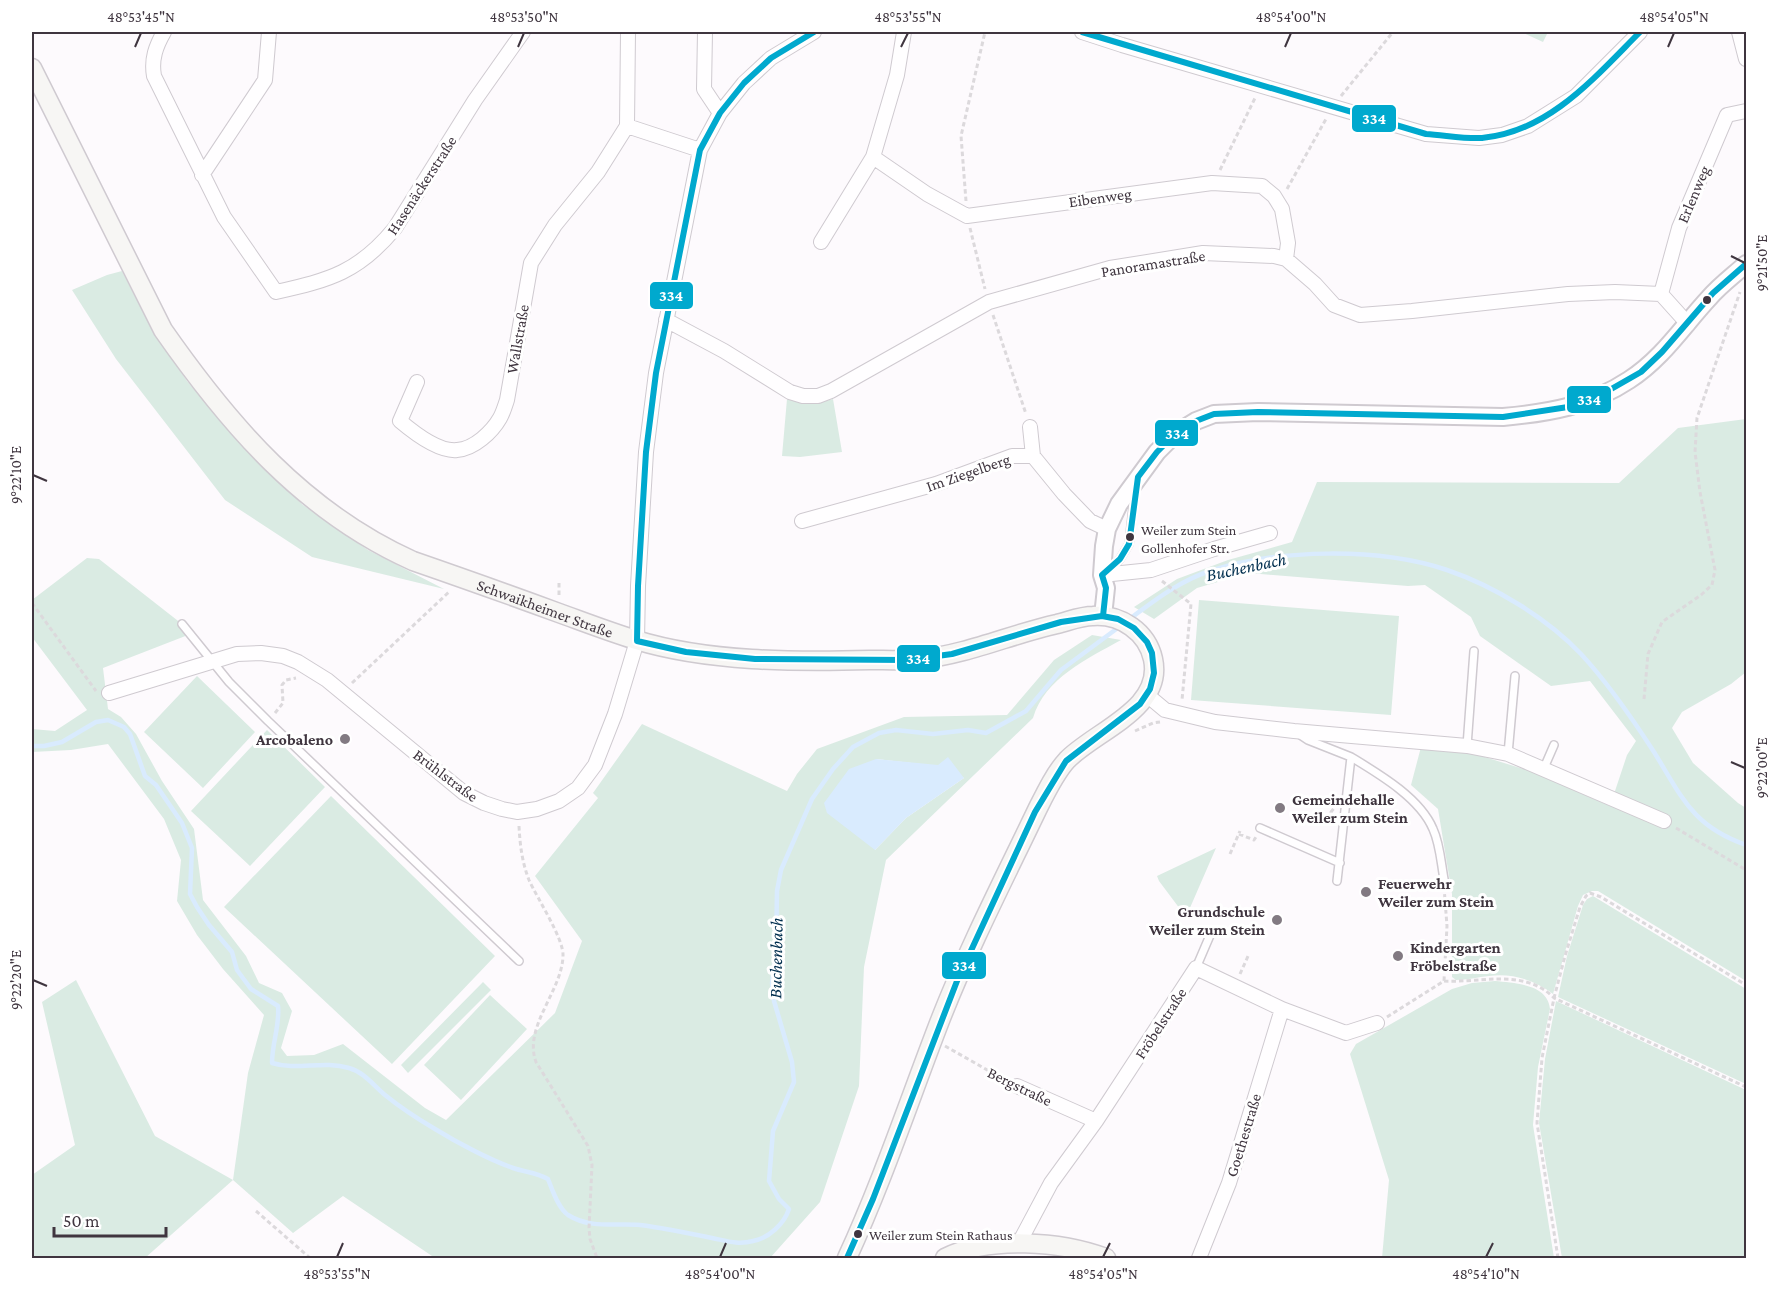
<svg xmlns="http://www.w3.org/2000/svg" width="1778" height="1290" font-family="'Crimson Pro',serif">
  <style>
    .green { fill: #daebe3; fill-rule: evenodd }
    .water { fill: #d9ebfe }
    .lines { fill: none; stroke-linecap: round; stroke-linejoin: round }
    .stream { stroke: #d9ebfe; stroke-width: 4.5 }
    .service-casing { stroke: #cfcad0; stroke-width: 10 }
    .minor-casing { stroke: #cfcad0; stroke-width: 16 }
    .tertiary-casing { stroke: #cfcad0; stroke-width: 20 }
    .secondary-casing { stroke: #cfcad0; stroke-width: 21 }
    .path { stroke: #dcd9dc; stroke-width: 3; stroke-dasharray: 4.5 3; stroke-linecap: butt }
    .service { stroke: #fffeff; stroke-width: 7 }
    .minor { stroke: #fffeff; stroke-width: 14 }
    .tertiary { stroke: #fffeff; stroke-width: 16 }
    .secondary { stroke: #f7f6f4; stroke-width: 18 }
    .bus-1-casing { stroke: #fff; stroke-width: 10 }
    .bus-1 { stroke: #00a9ce; stroke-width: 6 }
    .ticks { fill: none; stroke: #3f353f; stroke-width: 2 }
    .bus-dot { fill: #3f353f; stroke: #fff; stroke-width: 2 }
    .poi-dot { fill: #827a82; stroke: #fff; stroke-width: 2 }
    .labels { text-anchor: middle; stroke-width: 6; stroke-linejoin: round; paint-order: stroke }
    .bus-label { font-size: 14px; fill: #3f353f; stroke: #fff; text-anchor: start }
    .street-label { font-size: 16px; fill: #3f353f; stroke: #fff }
    .poi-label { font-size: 16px; font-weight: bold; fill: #3f353f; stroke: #fff; text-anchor: start }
    .water-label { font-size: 18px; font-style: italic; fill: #002e4e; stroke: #fff }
    .line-badge { stroke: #fff; stroke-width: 2 }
    .badge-label { font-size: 16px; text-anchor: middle; font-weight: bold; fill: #fff }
    .neatline { fill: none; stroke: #3f353f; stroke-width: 2 }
    .ticks-label { font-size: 15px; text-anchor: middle; fill: #3f353f }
  </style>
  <rect width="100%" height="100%" fill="#fdfafd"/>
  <!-- green -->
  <path class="green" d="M1521,32H1548L1543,42Z
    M122,271L151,328L187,381L244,448L303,505L368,550L444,589L312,557L225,500L116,359L72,290L107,275Z
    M787,399L815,404L833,399L842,452L800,457L782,456Z
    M1746,419V672L1731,684L1682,712L1672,728L1693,763L1738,803L1746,808V981L1598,891H1592L1583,895L1578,906L1553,994C1535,980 1512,973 1489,976C1478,977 1467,980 1456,980L1452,977V894L1438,809L1411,785L1421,747L1475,754L1530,771L1610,806L1627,755L1636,741L1590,681L1551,686L1480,636L1471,617L1425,585L1408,586L1249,573L1197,588L1154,619L1134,607L1177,579L1228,560L1292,542L1317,482L1619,483L1678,428Z
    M87,558L99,559L182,624L188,635L103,668L108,709L121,717L136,734L162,781L194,829L203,900L246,956L259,983L282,993L292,1011L281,1048L287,1056L314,1055L343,1044L425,1108L446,1120L555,1013L582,941L535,876L598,798L593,793L642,724L787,791L797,774L817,749L904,717L1007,715L1054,660L1092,635L1121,640C1087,659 1045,678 1033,718L886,860L864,967L859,1086L820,1202L770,1258H612L606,1257L604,1258H435L343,1196L293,1233L233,1180L145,1258H32V1175L75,1145L42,1002L76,980L155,1136L233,1180L248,1073L264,1015L223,969L197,935L177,901L181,860L164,819L108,744L71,750L32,752V729L55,731L87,710L32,637V600ZM876,759L938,766L964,778L906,818L875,850Z
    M1199,600L1399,616L1391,715L1191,700Z
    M197,676L255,732L203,788L144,732Z
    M267,730L325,787L250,866L191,811Z
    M331,796L495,956L392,1064L224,907Z
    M1216,848L1186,917L1159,881L1157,876Z
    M1593,896L1746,989V1084L1558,997L1567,956L1583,905L1587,899Z
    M1495,981C1515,983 1548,984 1550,1009L1538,1067L1533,1125L1554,1258H1382L1389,1180L1350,1054L1356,1044L1452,989L1472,983Z
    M483,982L491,990L408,1073L401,1065Z
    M490,995L527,1029L461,1100L424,1065Z
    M1556,1001L1746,1090V1258H1562L1539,1123L1545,1059Z"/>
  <!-- water -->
  <path class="water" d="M948,757L964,778L906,818L875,850L827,813L824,803L849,769L876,759L938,765Z"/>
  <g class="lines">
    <!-- stream -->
    <path class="stream" d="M1128,620C1154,601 1179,581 1210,571C1278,549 1378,547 1447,570C1494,586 1547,618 1581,654C1608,683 1632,718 1654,752C1682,797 1692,826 1746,845
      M32,746H44L62,742L96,722L108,720L124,727L130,734L145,776L156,785L182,823L192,848L190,894L197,907L209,925L232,952L237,970L251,989L278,1006C280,1025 272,1043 272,1063C297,1071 323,1060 349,1068C364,1072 374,1086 385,1095C401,1108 418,1119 435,1129C456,1142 490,1160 513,1168C525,1172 537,1173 548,1179C552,1189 558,1208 568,1215C590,1229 616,1223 640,1225C664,1228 688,1233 712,1238C727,1241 738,1245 753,1241C769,1238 784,1224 789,1209L779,1199L769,1181L773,1131L794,1082L792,1062L774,1001L772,983L776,950L777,891L781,870L812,799L833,769L853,747L879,733L896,730L933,734L968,730L986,733L1026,711L1061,670L1119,627"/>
    <!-- service casing -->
    <g class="service-casing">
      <path id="service" d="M1104,574L1120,559L1129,544L1135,490
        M182,624L229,682L268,721L519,961
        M1299,734L1308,740L1351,757L1337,881
        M1467,746L1474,651
        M1508,754L1515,676
        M1351,757C1379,774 1420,798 1433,829C1440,844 1441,863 1444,879
        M1544,768L1554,745
        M1260,828L1340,863
        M1196,968L1211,933"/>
    </g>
    <!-- minor casing -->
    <g class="minor-casing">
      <path id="minor" d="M164,32C156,46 151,59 154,76L224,217L276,292C330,280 359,272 395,228L475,100L523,32
        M705,32L704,89L720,113
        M1082,32L1122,45L1426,134L1479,138L1502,135L1528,126L1576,96L1640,32
        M1739,32L1746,59
        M627,126L628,32
        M627,126L700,150
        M873,157L927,194L967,216L1212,183L1262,186L1274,196L1282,209L1288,243L1286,259
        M202,175L265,80L269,32
        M821,242L873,157L897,75L904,32
        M1661,294L1679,228L1727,115L1746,111
        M666,320L724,351L790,392L803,396H818L831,391L989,302L1110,268L1203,253L1274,256L1286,259L1315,284L1334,305L1360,315L1412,311L1568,294L1615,292L1661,294L1688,324
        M417,382L400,421C413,432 439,452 457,450C474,449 492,432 500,418C503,413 505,406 507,400L531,263L555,225L598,172L627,126
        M1030,427L1033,456
        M802,521L936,484L1012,456H1033L1064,494L1090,521L1107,529
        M1102,575L1151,570L1214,549L1270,533
        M109,693L237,654L261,653L283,656L298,662L327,680L464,793L484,803L502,809L517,812L537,809L559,801L578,788L595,765L615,714L637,641L638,586L646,452L656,373L700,150L720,113L744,83L771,58L814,32
        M1147,695L1165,710L1215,722L1294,731L1467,746L1508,754L1664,821
        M1017,1086L1096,1121
        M1019,1243L1051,1183L1096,1121L1196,968L1282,1009L1346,1033L1377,1023
        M1199,1258L1229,1183L1282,1009"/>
    </g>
    <!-- tertiary casing -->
    <g class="tertiary-casing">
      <path id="tertiary" d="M1103,616L1106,588L1102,575L1104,546L1107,529L1119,504L1157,452L1175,434L1196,421L1214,414L1258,412L1503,417C1548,413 1590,406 1629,380C1662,359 1683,326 1709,298C1720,285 1734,275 1746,264"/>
    </g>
    <!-- secondary casing -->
    <g class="secondary-casing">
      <g id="secondary">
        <path id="s1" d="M32,68L163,330C230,426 304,512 413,561C462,578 510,595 559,613C584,622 610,632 636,640C708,662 795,662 870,660C887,660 905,661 922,659C968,654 1012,634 1057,624C1069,621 1081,616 1093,616C1121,614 1147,632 1153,659C1164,709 1095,731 1067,760C1055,773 1045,794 1037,810C1004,879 969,947 941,1018C910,1098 883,1180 847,1258"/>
        <path d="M945,1258C989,1236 1061,1241 1106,1258"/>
      </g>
    </g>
    <!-- path -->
    <path class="path" d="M1341,96L1393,32
      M1220,170L1255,98
      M1287,189L1326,119
      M966,201L961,136L985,32
      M970,228L985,289
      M993,315L1026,414
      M1162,581L1191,604L1182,700
      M559,595V580
      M32,603L96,691
      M352,683L450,591
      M1644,699L1648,654L1662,622L1701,595L1712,585L1715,570L1700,492L1695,452L1697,418L1740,292
      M275,713L283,703L282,685L286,680L296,678
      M1135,731L1153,723L1160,722
      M1332,820L1331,812L1335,807
      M519,826C520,845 522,862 529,880C537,898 564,939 563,956C562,991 523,1027 536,1062L588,1146L592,1165L589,1228L590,1239L597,1258
      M1676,828L1746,870
      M1239,834L1254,840L1256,837
      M1230,854L1240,831
      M1240,974L1249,954
      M1444,981C1481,983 1525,968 1554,998L1746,1087
      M1387,1017L1444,981L1447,926L1444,887
      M945,1046L1005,1080
      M256,1211L310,1258
      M1558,1258L1537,1123L1542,1058L1554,998L1565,956L1580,907L1586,896L1590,893L1601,897L1746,985"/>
    <!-- service -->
    <use href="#service" class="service"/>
    <!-- minor -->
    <use href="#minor" class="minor"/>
    <!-- tertiary -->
    <use href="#tertiary" class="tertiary"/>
    <!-- secondary -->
    <use href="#secondary" class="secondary"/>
    <!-- bus-1 casing -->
    <g class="bus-1-casing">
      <path id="bus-1" d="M814,32L771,58L744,83L720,113L700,150L656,373L646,452L638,586L637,641L686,652L755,659L908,660L952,654L1061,622L1102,616L1118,619L1134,628L1147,642L1152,653L1154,673L1150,689L1140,704L1066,761L1035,812L957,981L873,1199L847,1258
        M1082,32L1426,134C1444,135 1464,139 1482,138C1549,132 1595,77 1640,32
        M1103,616L1106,588L1102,575L1120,559L1129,544L1138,477L1157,452L1175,434L1196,421L1214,414L1258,412L1503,417L1568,407L1599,396L1641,372L1662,352L1713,293L1746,264"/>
    </g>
    <!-- bus-1 -->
    <use href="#bus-1" class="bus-1"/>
  </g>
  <!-- ticks -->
  <path class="ticks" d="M135,47L141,33M518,47L524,33M901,47L908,33M1285,47L1291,33M1668,47L1674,33M1731,256L1745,263M33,475L47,481M1731,762L1745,768M33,980L47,986M337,1257L343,1243M720,1257L726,1243M1103,1257L1110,1243M1486,1257L1493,1243"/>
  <!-- markers -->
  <g class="bus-dot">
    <circle cx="1707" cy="300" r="5"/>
    <circle cx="1130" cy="537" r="5"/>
    <circle cx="858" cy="1234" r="5"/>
  </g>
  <g class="poi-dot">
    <circle cx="345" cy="739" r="6"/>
    <circle cx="1280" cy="808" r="6"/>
    <circle cx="1366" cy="892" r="6"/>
    <circle cx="1277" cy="920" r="6"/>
    <circle cx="1398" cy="956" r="6"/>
  </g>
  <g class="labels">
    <!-- bus labels -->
    <g class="bus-label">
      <text x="1141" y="535">Weiler zum Stein<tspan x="1141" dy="18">Gollenhofer Str.</tspan></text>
      <text x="869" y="1240">Weiler zum Stein Rathaus</text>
    </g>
    <!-- street labels -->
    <g class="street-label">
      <text transform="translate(421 185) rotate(-57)" y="6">Hasenäckerstraße</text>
      <text transform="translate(1693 194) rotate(-67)" y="6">Erlenweg</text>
      <text transform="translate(1100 197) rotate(-8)" y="6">Eibenweg</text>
      <text transform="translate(1153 263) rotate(-9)" y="6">Panoramastraße</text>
      <text transform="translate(517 339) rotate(-80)" y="6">Wallstraße</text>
      <text transform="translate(968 472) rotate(-19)" y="6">Im Ziegelberg</text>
      <text dy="6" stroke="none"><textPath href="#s1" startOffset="778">Schwaikheimer Straße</textPath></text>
      <text transform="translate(446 775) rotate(37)" y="6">Brühlstraße</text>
      <text transform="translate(1160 1023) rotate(-57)" y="6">Fröbelstraße</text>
      <text transform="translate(1020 1086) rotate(26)" y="6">Bergstraße</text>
      <text transform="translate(1243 1135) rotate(-73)" y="6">Goethestraße</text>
    </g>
    <!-- poi labels -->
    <g class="poi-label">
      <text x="333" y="745" text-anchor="end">Arcobaleno</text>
      <text x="1292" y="805">Gemeindehalle<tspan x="1292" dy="18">Weiler zum Stein</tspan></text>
      <text x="1378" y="889">Feuerwehr<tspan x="1378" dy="18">Weiler zum Stein</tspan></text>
      <text x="1265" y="917" text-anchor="end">Grundschule<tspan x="1265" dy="18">Weiler zum Stein</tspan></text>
      <text x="1410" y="953">Kindergarten<tspan x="1410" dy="18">Fröbelstraße</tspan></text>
    </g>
    <!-- water labels -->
    <g class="water-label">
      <text transform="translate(1246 567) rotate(-12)" y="6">Buchenbach</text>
      <text transform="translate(776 958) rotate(-89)" y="6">Buchenbach</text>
    </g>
  </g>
  <g class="line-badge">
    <rect x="1351" y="104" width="46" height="29" rx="6" fill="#00a9ce"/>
    <rect x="649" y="281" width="45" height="29" rx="6" fill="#00a9ce"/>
    <rect x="1566" y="385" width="46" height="29" rx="6" fill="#00a9ce"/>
    <rect x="1154" y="419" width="45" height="28" rx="6" fill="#00a9ce"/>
    <rect x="896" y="644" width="45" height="29" rx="6" fill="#00a9ce"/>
    <rect x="941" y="951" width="46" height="29" rx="6" fill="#00a9ce"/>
  </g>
  <g class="badge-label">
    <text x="1374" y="124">334</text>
    <text x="671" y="301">334</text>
    <text x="1589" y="405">334</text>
    <text x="1177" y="439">334</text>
    <text x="918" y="664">334</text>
    <text x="964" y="971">334</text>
  </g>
  <!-- border -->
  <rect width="1778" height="1290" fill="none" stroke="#ffffff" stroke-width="66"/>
  <!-- scale -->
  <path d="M54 1227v9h112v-9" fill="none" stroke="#3f353f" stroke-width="3"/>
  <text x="63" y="1227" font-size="18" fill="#3f353f" stroke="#ffffff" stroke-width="4.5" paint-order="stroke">50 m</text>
  <rect x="33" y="33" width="1712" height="1224" class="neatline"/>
  <g class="ticks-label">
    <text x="141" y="22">48°53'45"N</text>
    <text x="524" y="22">48°53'50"N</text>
    <text x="908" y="22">48°53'55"N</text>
    <text x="1291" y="22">48°54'00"N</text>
    <text x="1674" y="22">48°54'05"N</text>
    <text transform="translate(1762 263) rotate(-90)" y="5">9°21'50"E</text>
    <text transform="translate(16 475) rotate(-90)" y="5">9°22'10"E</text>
    <text transform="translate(1762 768) rotate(-90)" y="5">9°22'00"E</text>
    <text transform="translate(16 980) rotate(-90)" y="5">9°22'20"E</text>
    <text x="337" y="1279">48°53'55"N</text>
    <text x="720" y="1279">48°54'00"N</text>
    <text x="1103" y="1279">48°54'05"N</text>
    <text x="1486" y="1279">48°54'10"N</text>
  </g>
</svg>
